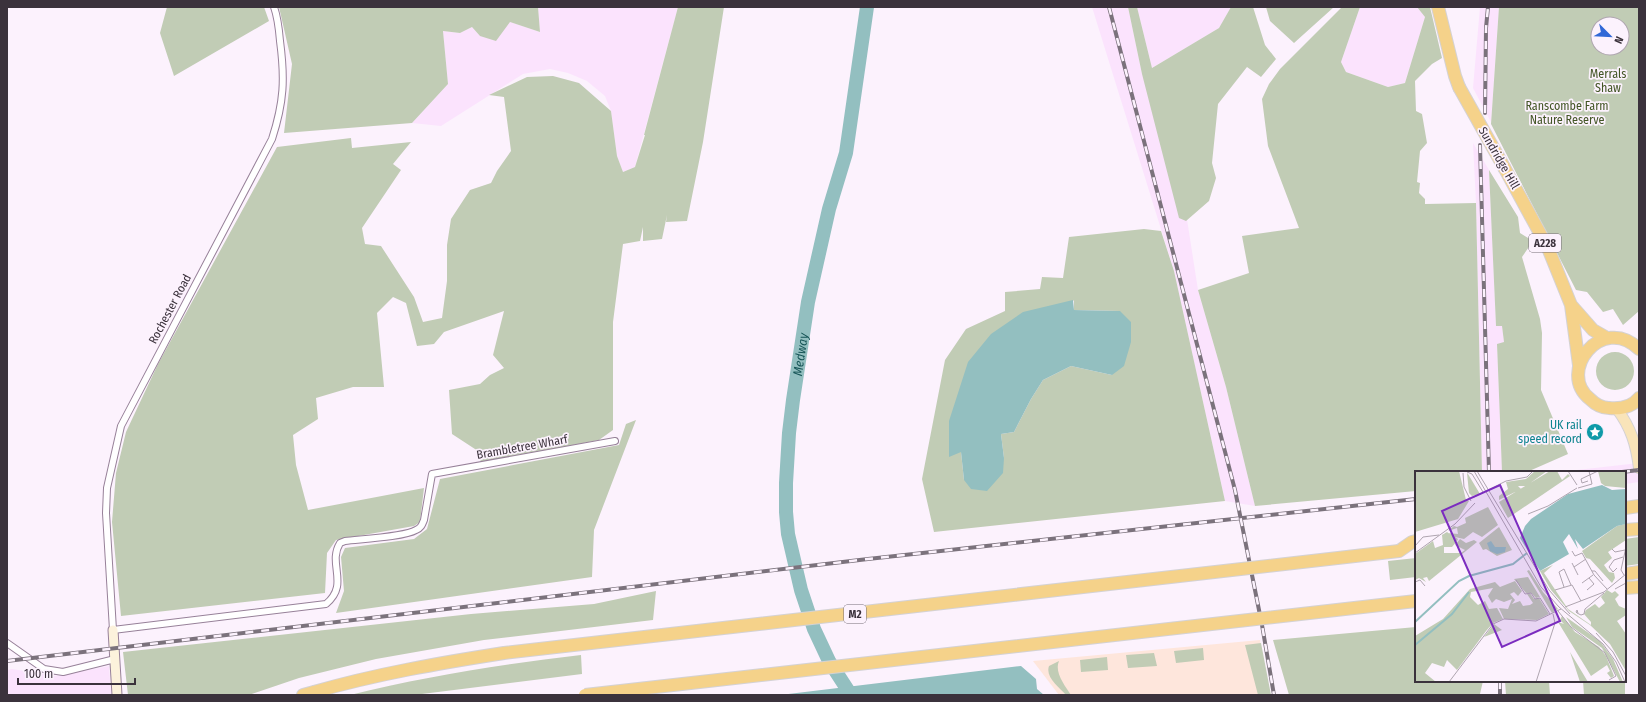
<svg xmlns="http://www.w3.org/2000/svg" width="1646" height="702" font-family="'Fira Sans Condensed',sans-serif">
  <style>
    .commercial { fill: #fee6dc }
    .built { fill: #fbe3fd }
    .green { fill: #c1ccb5; fill-rule: evenodd }
    .water { fill: #93bfc0 }
    .lines { fill: none; stroke-linecap: round; stroke-linejoin: round }
    .river { stroke: #93bfc0; stroke-width: 14 }
    .street-casing { stroke: #978199; stroke-width: 8 }
    .secondary-casing { stroke: #978199; stroke-width: 11 }
    .primary-casing { stroke: #d4d2d4; stroke-width: 12 }
    .highway-casing { stroke: #d4d2d4; stroke-width: 14 }
    .street { stroke: #fff; stroke-width: 6 }
    .secondary { stroke: #fcf2dc; stroke-width: 9 }
    .primary { stroke: #f9e4b9; stroke-width: 10 }
    .highway { stroke: #f5d28a; stroke-width: 12 }
    .rail-casing { stroke: #7b727c; stroke-width: 4 }
    .rail { stroke: #fcf2fd; stroke-width: 2.5; stroke-dasharray: 8; stroke-linecap: butt }
    .highway-bridge-casing { stroke: #d4d2d4; stroke-width: 14; stroke-linecap: butt }
    .highway-bridge { stroke: #f5d28a; stroke-width: 12 }
    .labels { text-anchor: middle; stroke-width: 3.5; stroke-linejoin: round; paint-order: stroke }
    .shield { fill: #fcf2fd; stroke: #756c76; stroke-width: 1 }
    .shield-label { font-size: 11px; font-weight: bold; fill: #3b323c }
    .park-label { font-size: 12px; fill: #425525; stroke: #fcf2fd }
    .street-label { font-size: 12px; fill: #3b323c; stroke: #fcf2fd }
    .culture-label { font-size: 12px; fill: #0d838f; stroke: #fcf2fd; text-anchor: end }
    .water-label { font-size: 13px; font-style: italic; fill: #165456; stroke: #fcf2fd }
    .inset-river { fill: none; stroke: #93bfc0; stroke-width: 2 }
    .inset-road { fill: none; stroke: #afa5b0; stroke-width: 1 }
    .view { fill: #7b2cbf; fill-opacity: 0.15; stroke: #7b2cbf; stroke-width: 2 }
    .inset-edge { fill: none; stroke: #3b323c; stroke-width: 2 }
  </style>
  <rect width="100%" height="100%" fill="#fcf2fd"/>
  <!-- commercial -->
  <path class="commercial" d="M1260,640L1267,695H1059L1033,661Z"/>
  <!-- built -->
  <path class="built" d="M538,7H678L635,167L623,172L617,156L611,111L605,96L587,81L568,73L550,69L523,74L441,126L412,123L448,84L443,31L460,33L472,27L480,36L510,22L540,32Z
    M1092,7H1128L1142,74L1184,200L1198,290L1226,387L1255,506L1225,501L1174,271Z
    M1137,7H1231L1219,28L1152,68Z
    M1360,7H1417L1425,17L1405,83L1388,87L1346,72L1341,62Z
    M1480,7H1499L1491,122L1473,88Z
    M1473,143L1489,170L1496,326H1502L1504,342L1497,345L1502,471L1513,470L1512,472H1482L1476,203Z
    M1639,463V482L1625,484V472H1559Z
    M109,666L111,695H7V670L12,669L56,676Z"/>
  <!-- green -->
  <path class="green" d="M167,7H264L269,21L174,76L160,33Z
    M279,7H538L540,32L510,22L496,41L480,36L472,27L460,33L443,31L448,84L412,123L284,133L292,64Z
    M678,7H724L703,142L687,221L666,222L667,215L662,239L643,241V227L640,241L623,244L613,322V430L599,440L481,463L478,451L452,434L449,390L480,384L490,375L504,368L493,355L504,311L444,332L434,344L417,346L406,303L393,297L377,313L384,387H353L316,398L318,419L293,435L296,465L308,510L424,488L420,522L414,526L336,540L327,553L325,593L121,616L112,522L116,473L126,432L158,364L277,147L351,138L352,148L411,142L393,164L401,170L362,228L365,244L381,246L414,297L423,322L442,318L447,281V245L451,219L470,190L491,183L497,171L511,151L504,97L489,95L527,77L553,76L579,83L611,111L617,156L623,172L635,167L645,135H644Z
    M1128,7H1137L1152,68L1219,28L1231,7H1253L1265,45L1276,59L1261,77L1247,67L1218,104L1212,163L1216,178L1209,201L1186,221L1179,218L1142,74Z
    M1266,7H1334L1294,43L1270,21Z
    M1342,7H1360L1341,62L1346,72L1388,87L1405,83L1425,17L1417,7H1430L1442,58L1432,64L1415,81L1416,111L1422,114L1427,143L1420,151L1417,182L1420,183L1419,193L1425,199V204L1476,203L1482,472H1416V491L1255,506L1226,387L1198,290L1249,273L1242,236L1299,228L1268,146L1262,99L1269,84L1280,69Z
    M1499,7H1639V311L1623,325L1613,309L1603,312L1587,292L1576,290L1491,124ZM1598,24H1622V48H1598Z
    M1489,170L1518,217L1520,233L1533,241L1522,257L1540,319L1542,333L1541,390L1568,454L1527,472H1513V470L1502,472L1497,344L1504,342L1502,326H1496Z
    M1144,229L1161,231L1174,271L1225,501L934,532L922,479L945,360L966,329L1005,311V292L1040,289L1042,277L1063,278L1069,237ZM1074,300V310L1120,311L1112,375L1071,366L1043,380L1031,399L1014,432L1001,434L1004,458L964,480L961,452Z
    M1596 371a19 19 0 1 1 38 0a19 19 0 1 1-38 0Z
    M636,420L594,530L592,577L336,613L344,591L341,557L345,548L414,539L427,529L440,479L619,445L626,424Z
    M1639,537V564L1625,566V539Z
    M1416,558V577L1390,580L1388,561Z
    M656,591L653,620L484,640L376,659L299,678L249,695H128L123,652L471,614L594,604Z
    M1416,627V681H1483L1480,694L1491,695H1289L1273,640Z
    M1261,643L1271,695H1258L1245,645Z
    M1203,648L1204,660L1176,663L1174,651Z
    M1154,653L1157,666L1128,668L1126,655Z
    M581,655L582,674L414,695H350C426,676 503,664 581,655Z
    M1107,657L1108,670L1081,672L1080,660Z
    M1059,661C1054,672 1065,686 1071,695H1066C1059,687 1045,677 1049,666Z
    M1505,681H1549L1550,695H1506Z
    M1583,681H1625V695H1584Z"/>
  <!-- water -->
  <path class="water" d="M1073,300L1074,310L1120,311L1131,322V342L1124,366L1112,375L1071,366L1043,380L1031,399L1014,432L1001,434L1004,458L1003,473L987,491L971,489L964,480L961,452L949,457V421L968,362L991,334L1023,312Z
    M1021,666L1036,679L1037,689L1044,695H780Z"/>
  <g class="lines">
    <!-- river -->
    <path class="river" id="s1" d="M851,695L829,661L814,629L801,590L788,534L786,512V483L789,433L793,400L808,302L829,209L846,153L867,7"/>
    <!-- street casing -->
    <g class="street-casing">
      <path id="street" d="M274,7C278,18 279,29 280,41C285,79 284,102 272,139L121,426L107,488L106,513L113,630L326,604C350,584 327,564 340,543L345,541C361,539 404,537 416,530C421,528 422,525 424,520L432,474L615,441
        M7,643L44,669L63,672L115,659"/>
    </g>
    <!-- secondary casing -->
    <g class="secondary-casing">
      <path id="secondary" d="M113,630L117,695"/>
    </g>
    <!-- primary casing -->
    <g class="primary-casing">
      <path id="primary" d="M1617,409C1631,428 1636,444 1639,468"/>
    </g>
    <!-- highway casing -->
    <g class="highway-casing">
      <path id="highway" d="M1438,7L1455,76L1459,87
        M1505,169L1548,248L1571,305L1593,330L1607,338
        M1571,305L1579,365
        M1639,349C1602,313 1556,372 1590,399C1595,404 1601,408 1609,408C1620,409 1632,407 1639,398
        M1625,508L1639,506
        M1625,530L1639,529
        M1399,551L1412,542L1416,541
        M1625,574L1639,572
        M1625,588L1639,587
        M303,695L314,692"/>
    </g>
    <!-- street -->
    <use href="#street" class="street"/>
    <!-- secondary -->
    <use href="#secondary" class="secondary"/>
    <!-- primary -->
    <use href="#primary" class="primary"/>
    <!-- highway -->
    <use href="#highway" class="highway"/>
    <!-- rail casing -->
    <g class="rail-casing">
      <path id="rail" d="M1109,7L1235,490L1262,625L1274,695
        M1485,113L1486,28L1488,7
        M1480,145L1489,472
        M1622,472L1639,470
        M7,661L868,559L1416,499
        M1500,681V695"/>
    </g>
    <!-- rail -->
    <use href="#rail" class="rail"/>
    <!-- highway-bridge casing -->
    <g class="highway-bridge-casing">
      <path id="highway-bridge" d="M1459,87L1505,169
        M314,692C376,674 440,663 504,653L1399,551
        M585,695L1416,601"/>
    </g>
    <!-- highway-bridge -->
    <use href="#highway-bridge" class="highway-bridge"/>
  </g>
  <!-- icons -->
  <defs>
    <g id="sight-disc" transform="scale(0.9)"><circle r="9.5" fill="#0f9aa8" stroke="#fcf2fd"/><path d="M0-6L1.8-2.2L6-1.7L2.9 1.2L3.7 5.4L0 3.3L-3.7 5.4L-2.9 1.2L-6-1.7L-1.8-2.2Z" fill="#fff"/></g>
  </defs>
  <g fill-rule="evenodd">
    <use href="#sight-disc" x="1595" y="432"/>
  </g>
  <g class="labels">
    <!-- shield labels -->
    <g class="shield">
      <rect x="1529" y="234" width="32" height="18" rx="3"/>
      <rect x="844" y="605" width="22" height="18" rx="3"/>
    </g>
    <g class="shield-label">
      <text x="1545" y="247">A228</text>
      <text x="855" y="618">M2</text>
    </g>
    <!-- park labels -->
    <g class="park-label">
      <text x="1608" y="78">Merrals<tspan x="1608" dy="14">Shaw</tspan></text>
      <text x="1567" y="110">Ranscombe Farm<tspan x="1567" dy="14">Nature Reserve</tspan></text>
    </g>
    <!-- street labels -->
    <g class="street-label">
      <text transform="translate(1499 158) rotate(60)" y="4">Sundridge Hill</text>
      <text transform="translate(170 309) rotate(-62)" y="4">Rochester Road</text>
      <text transform="translate(522 447) rotate(-10)" y="4">Brambletree Wharf</text>
    </g>
    <!-- culture labels -->
    <g class="culture-label">
      <text x="1582" y="429">UK rail<tspan x="1582" dy="14">speed record</tspan></text>
    </g>
    <!-- water labels -->
    <g class="water-label">
      <text dy="5" stroke="none"><textPath href="#s1" startOffset="355">Medway</textPath></text>
    </g>
  </g>
  <!-- overview -->
  <g transform="translate(1415 471)">
    <rect width="211" height="211" fill="#fcf2fd"/>
    <path d="M0,0H44L51,29L54,30L43,48L0,61ZM120,0H132L111,15H103L106,18L84,29V25L93,18L91,11L111,8ZM135,0H142L147,9L153,3L155,5L93,47L84,31ZM183,0H211V17L190,15L186,12ZM52,2L53,3L65,23L57,25L54,22ZM73,36L83,54L67,66L58,61L49,68L40,66L43,68L42,70L37,76H29V82H46L50,79L40,74L45,68L51,72L59,69L62,71L14,110L12,106L8,107L11,111L4,107L0,109V83L18,70L20,77L28,74L27,64L32,61L36,64L33,62L43,63L42,57L33,60L39,55L42,56L51,52L50,47ZM210,53L211,69L193,81L197,87L189,94L194,101L199,102L200,107L197,112L175,88L171,87L167,80L202,55ZM84,56L97,79L82,85L71,78L68,79L64,72ZM138,94L129,102L153,138L176,154V151L169,143L171,139L180,133L184,137L190,132L186,126L192,119L197,122L200,120L204,124L200,128L204,135L211,138V144L202,150L211,163V200L195,173L175,154L154,140L136,119L125,100ZM114,99L128,121L143,138L137,142L112,100ZM113,106L125,126L121,127L116,122H111L99,108ZM100,110L107,120L103,125L99,121L95,123L100,129L97,133L105,130L108,135L115,134L118,132L112,123L115,122L119,128L124,127L134,143L122,149L89,148L84,137L93,138L97,128L89,131L81,128L77,132L73,125L78,117L56,121L55,126L63,134L70,130L74,138L82,137L88,148L78,152L71,160L42,199L32,189L29,196L17,192L10,202L21,211H0V165L28,148L55,118L80,111L85,116ZM147,145L160,161L184,176L191,185L199,205L196,207L192,202L195,200L192,194L176,205L143,151L149,153L145,149ZM151,146L185,170L198,188L208,211H205L187,177L157,156ZM79,153L87,159L69,166ZM155,181L173,211H165Z" fill="#c1ccb5"/>
    <path d="M187,14L197,19L211,18V53L202,55L168,78L160,68L163,78L154,63L148,71L154,83L125,100L105,67L110,55L116,48L153,23ZM76,70L80,76H91L90,81L82,83L75,80L72,72Z" fill="#93bfc0"/>
    <path class="inset-river" d="M0,151L44,110L54,105L98,93L112,82M0,174L37,143L54,121"/>
    <path class="inset-road" d="M59,0L126,116L144,136L188,173L201,191L210,211M62,0L134,119L155,143M153,0L162,14M52,1L57,3L68,21M48,2L49,16L56,30M173,10L167,12L166,8L183,0M163,17L177,13L174,0M59,26L91,10L112,6L118,0M113,43L133,35L162,17M0,75L8,66L24,64M197,78L200,81L210,79M157,80L160,85L167,82L179,104L192,118M0,82L40,53L60,32M157,92L163,104M159,96L171,88M202,97L198,101L194,96L199,89L208,86M177,100H180L188,110M209,104L206,99L211,76M101,109L110,123L116,122L120,128L125,127L135,143M0,111L5,109L10,115M167,112L178,104M149,116L144,101L149,98L156,114M200,118L211,112M140,119L157,114L166,130M172,119L179,113L174,107M150,136L189,121L211,103M143,140L156,156L190,182L201,205L194,209M163,142L162,139L161,141L162,142L166,144L169,143L170,138L189,122M181,162L198,181L211,205M34,211L78,153L89,148L121,150L146,138M121,211L140,152L138,143"/>
    <path class="view" d="M85,14L145,150L87,176L27,40Z"/>
    <rect width="211" height="211" class="inset-edge"/>
  </g>
  <!-- border -->
  <rect width="1646" height="702" fill="none" stroke="#3b323c" stroke-width="16"/>
  <!-- north arrow -->
  <g transform="translate(1610 36) rotate(114)"><circle r="19" fill="#fcf2fd" stroke="#afa5b0"/>
  <path d="M0-3L7 15L0 10L-7 15Z" fill="#3168d7"/>
  <text y="-6" font-size="11" font-weight="bold" text-anchor="middle" fill="#3b323c">N</text>
  </g>
  <!-- scale -->
  <path d="M18 678v6h117v-6" fill="none" stroke="#3b323c" stroke-width="2"/>
  <text x="24" y="678" font-size="12" fill="#3b323c" stroke="#fcf2fd" stroke-width="3" paint-order="stroke">100 m</text>
</svg>
